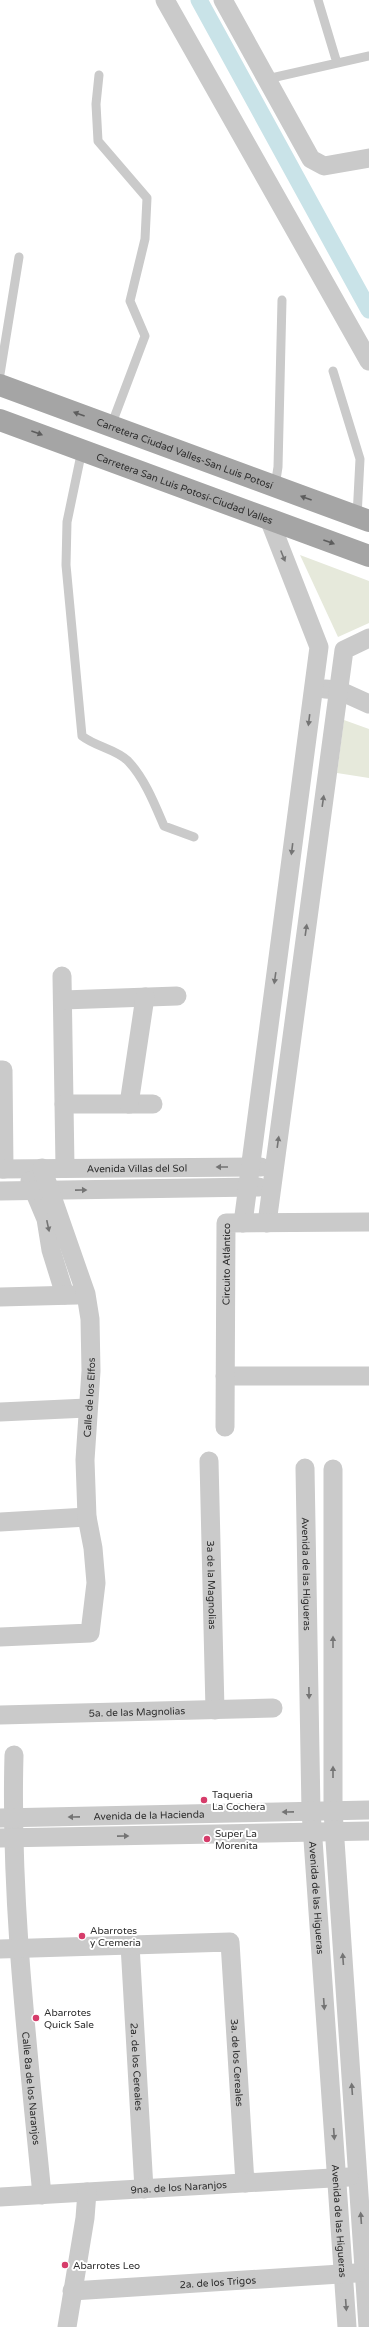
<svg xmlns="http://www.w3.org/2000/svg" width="369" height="2327" font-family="'Varela Round',sans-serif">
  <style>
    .green { fill: #e6e9db }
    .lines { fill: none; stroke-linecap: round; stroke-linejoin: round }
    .canal { stroke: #c9e3e8; stroke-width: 17 }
    .service { stroke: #cacaca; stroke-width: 9 }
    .minor { stroke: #cacaca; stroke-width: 19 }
    .primary { stroke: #a5a5a5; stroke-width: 22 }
    .oneway { fill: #5d5d5d }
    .oneway2 { fill: #747474 }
    .poi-dot { fill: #d63c6a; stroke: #fff; stroke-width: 1.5 }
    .labels { text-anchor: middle; stroke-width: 4; stroke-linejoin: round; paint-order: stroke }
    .street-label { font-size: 10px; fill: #2d2d2d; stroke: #fff }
    .poi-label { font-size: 10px; fill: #2d2d2d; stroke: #fff; text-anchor: start }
  </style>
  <rect width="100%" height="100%" fill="#fff"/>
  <!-- green -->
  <path class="green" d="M300,555L369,581V623L338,637Z
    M344,720L369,729V778L337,773Z"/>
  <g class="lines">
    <!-- canal -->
    <path class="canal" d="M199,0L369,310"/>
    <!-- service -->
    <path class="service" d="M318,0L337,63
      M99,75L96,104L98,141L147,198L145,239L130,301L145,336L111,426
      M267,79L369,56
      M333,371L360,459L357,517
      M0,374L19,257
      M82,450L67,522L66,565L82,736C96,747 116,749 128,761C145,779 155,805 164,826L194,837
      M275,486L278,467L282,300"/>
    <!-- minor -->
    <g class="minor">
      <path d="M165,0L369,361"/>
      <path d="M223,0L311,159L324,166L369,158"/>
      <path d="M325,689L338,690L369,704"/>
      <path d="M62,976L65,1167"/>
      <path d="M63,1000L177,996"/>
      <path d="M0,1070H3L4,1169"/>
      <path d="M64,1104H153"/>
      <path d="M129,1104L145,997"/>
      <path id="s1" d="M0,1169L261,1167"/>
      <path d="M30,1181L46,1219L51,1250L65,1295"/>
      <path d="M0,1191L259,1187"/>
      <path d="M243,1223L319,647L269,519"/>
      <path d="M267,1223L344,650L369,638"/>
      <path d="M0,1297L77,1295"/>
      <path d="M225,1376H369"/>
      <path d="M0,1412L87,1408"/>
      <path id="s2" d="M225,1427L226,1223L369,1222"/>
      <path id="s3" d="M209,1461L215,1710"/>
      <path id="s4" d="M305,1468L311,1811L347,2327"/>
      <path d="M333,1469V1811L368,2327"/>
      <path d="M0,1522L87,1517"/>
      <path id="s5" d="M0,1637L90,1633L96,1583L93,1548L87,1517L85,1460L91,1371L90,1319L86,1294L42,1168"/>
      <path id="s6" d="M0,1715L273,1708"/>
      <path id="s7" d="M14,1755C10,1902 28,2049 42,2195"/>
      <path id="s8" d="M0,1818L369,1810"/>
      <path d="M1,1838L369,1831"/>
      <path id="s9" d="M130,1945L144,2189"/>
      <path id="s10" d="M0,1949L230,1942L245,2183"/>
      <path id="s11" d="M0,2197L349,2177"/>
      <path id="s12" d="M72,2291L356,2273"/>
      <path d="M67,2327L85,2218L87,2192"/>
    </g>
    <!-- primary -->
    <g class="primary">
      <path id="s13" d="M0,385L369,521"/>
      <path id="s14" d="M0,420L369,556"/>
    </g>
  </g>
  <!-- one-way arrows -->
  <defs><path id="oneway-solid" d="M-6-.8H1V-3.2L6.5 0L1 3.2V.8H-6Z"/></defs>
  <g class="oneway">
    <use href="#oneway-solid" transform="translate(79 414) rotate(-160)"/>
    <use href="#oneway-solid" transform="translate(37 433) rotate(20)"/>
    <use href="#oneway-solid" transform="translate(306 498) rotate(-160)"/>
    <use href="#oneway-solid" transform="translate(329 542) rotate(20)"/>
  </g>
  <g class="oneway2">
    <use href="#oneway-solid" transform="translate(283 556) rotate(68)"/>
    <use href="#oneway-solid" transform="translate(309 720) rotate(97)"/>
    <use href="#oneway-solid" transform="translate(323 801) rotate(-82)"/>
    <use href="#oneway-solid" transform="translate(292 849) rotate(97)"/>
    <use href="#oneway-solid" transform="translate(306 930) rotate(-82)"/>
    <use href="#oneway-solid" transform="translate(275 978) rotate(98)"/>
    <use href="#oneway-solid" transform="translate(278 1142) rotate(-82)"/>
    <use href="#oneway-solid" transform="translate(222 1167) rotate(-180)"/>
    <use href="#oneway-solid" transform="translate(81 1190) rotate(-1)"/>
    <use href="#oneway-solid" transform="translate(48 1226) rotate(78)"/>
    <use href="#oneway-solid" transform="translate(333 1642) rotate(-90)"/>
    <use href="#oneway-solid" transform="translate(309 1693) rotate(89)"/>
    <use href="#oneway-solid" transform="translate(333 1772) rotate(-90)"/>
    <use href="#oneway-solid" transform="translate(288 1812) rotate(179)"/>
    <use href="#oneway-solid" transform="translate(74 1817) rotate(179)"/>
    <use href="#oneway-solid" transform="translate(123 1836) rotate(-1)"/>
    <use href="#oneway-solid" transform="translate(343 1959) rotate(-94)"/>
    <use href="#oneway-solid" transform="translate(324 2004) rotate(86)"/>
    <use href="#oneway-solid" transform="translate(352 2089) rotate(-94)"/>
    <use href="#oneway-solid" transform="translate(334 2134) rotate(86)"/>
    <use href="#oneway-solid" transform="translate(361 2218) rotate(-94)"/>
    <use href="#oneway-solid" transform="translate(346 2305) rotate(86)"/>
  </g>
  <!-- markers -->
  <g class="poi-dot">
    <circle cx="204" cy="1800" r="4"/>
    <circle cx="207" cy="1839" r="4"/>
    <circle cx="82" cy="1936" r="4"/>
    <circle cx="36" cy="2018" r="4"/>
    <circle cx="65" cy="2265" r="4"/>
  </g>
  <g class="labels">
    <!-- street labels -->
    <g class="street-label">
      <text dy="4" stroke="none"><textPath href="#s13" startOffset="197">Carretera Ciudad Valles-San Luis Potosí</textPath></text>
      <text dy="4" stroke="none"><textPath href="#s14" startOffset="197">Carretera San Luis Potosí-Ciudad Valles</textPath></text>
      <text dy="4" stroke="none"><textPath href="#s1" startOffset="137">Avenida Villas del Sol</textPath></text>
      <text dy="4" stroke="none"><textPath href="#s2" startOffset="163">Circuito Atlántico</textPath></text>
      <text dy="4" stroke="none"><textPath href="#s5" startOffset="327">Calle de los Elfos</textPath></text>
      <text dy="4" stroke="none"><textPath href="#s4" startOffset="106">Avenida de las Higueras</textPath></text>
      <text dy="4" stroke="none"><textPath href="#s3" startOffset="124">3a de la Magnolias</textPath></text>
      <text dy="4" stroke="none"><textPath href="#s6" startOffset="137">5a. de las Magnolias</textPath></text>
      <text dy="4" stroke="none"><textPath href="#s8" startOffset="149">Avenida de la Hacienda</textPath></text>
      <text dy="4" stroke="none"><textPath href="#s4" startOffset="430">Avenida de las Higueras</textPath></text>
      <text dy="4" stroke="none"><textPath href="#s10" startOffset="351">3a. de los Cereales</textPath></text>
      <text dy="4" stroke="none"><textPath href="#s9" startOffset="122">2a. de los Cereales</textPath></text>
      <text dy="4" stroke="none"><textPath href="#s7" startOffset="334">Calle 8a de los Naranjos</textPath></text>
      <text dy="4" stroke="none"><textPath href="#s11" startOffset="179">9na. de los Naranjos</textPath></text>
      <text dy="4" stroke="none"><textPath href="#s4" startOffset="754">Avenida de las Higueras</textPath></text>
      <text dy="4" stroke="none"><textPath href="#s12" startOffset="146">2a. de los Trigos</textPath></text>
    </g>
    <!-- poi labels -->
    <g class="poi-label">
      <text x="212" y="1798">Taqueria<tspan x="212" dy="12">La Cochera</tspan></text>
      <text x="215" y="1837">Super La<tspan x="215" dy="12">Morenita</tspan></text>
      <text x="90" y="1934">Abarrotes<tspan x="90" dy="12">y Cremeria</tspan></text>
      <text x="44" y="2016">Abarrotes<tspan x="44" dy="12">Quick Sale</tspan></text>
      <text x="73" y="2269">Abarrotes Leo</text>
    </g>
  </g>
</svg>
